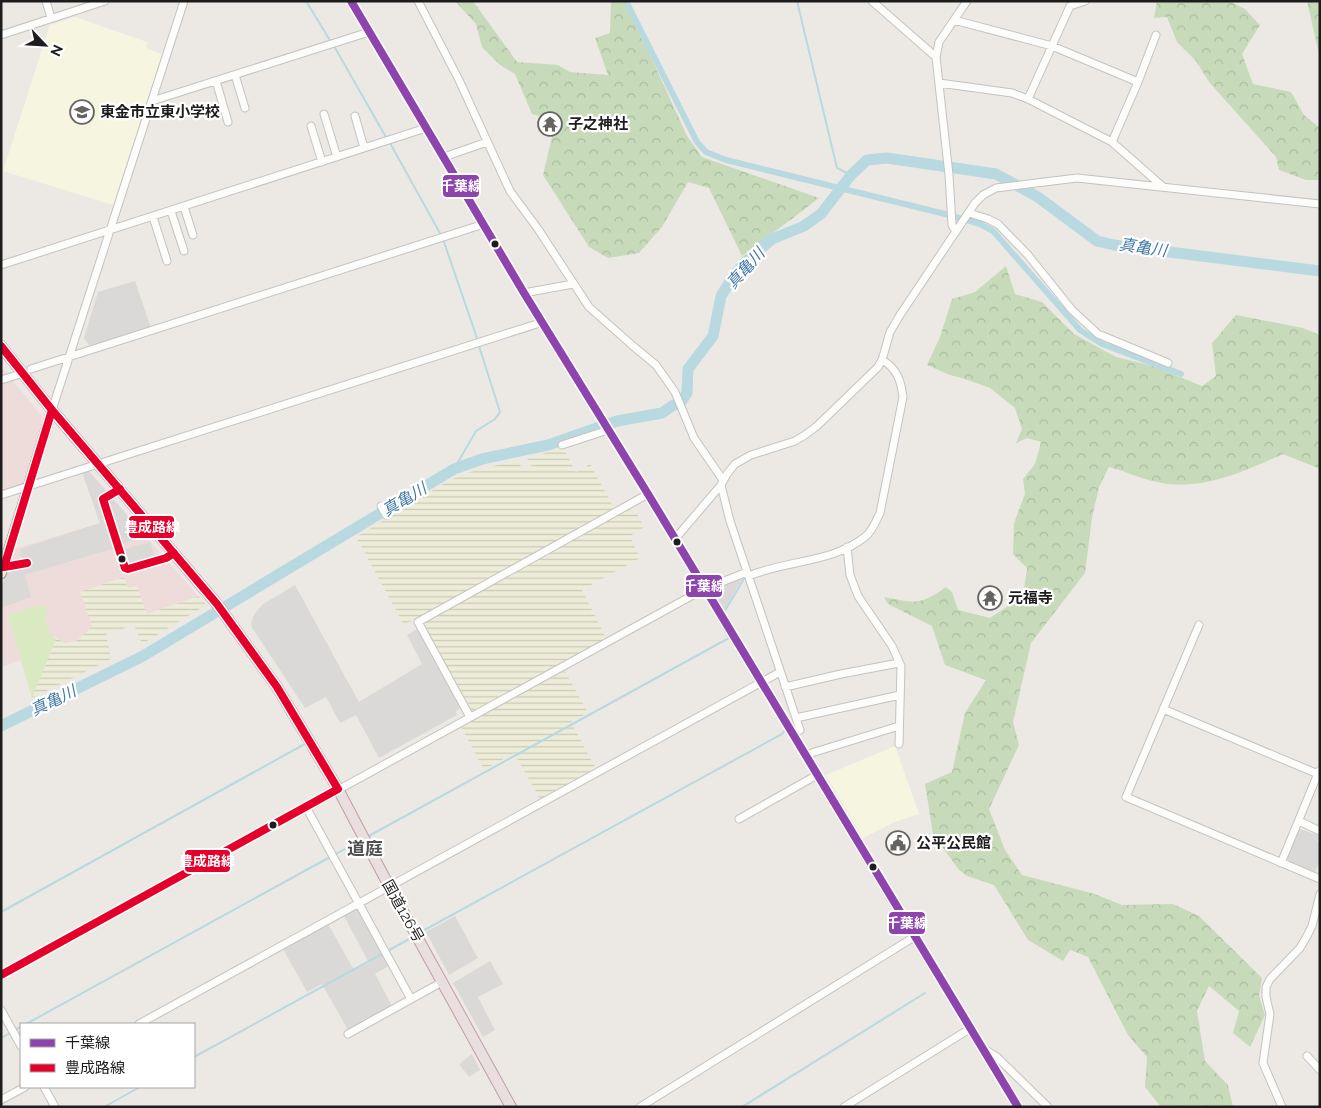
<svg xmlns="http://www.w3.org/2000/svg" width="1321" height="1108" font-family="Raleway,'Noto Sans JP',sans-serif">
  <style>
    .commercial { fill: #eedcda }
    .education { fill: #f6f5e0 }
    .farmland { fill: url(#farmland-rules) }
    .grass { fill: #d9eac2 }
    .forest { fill: url(#forest-crowns) }
    .parking { fill: #dad9d7 }
    .lines { fill: none; stroke-linecap: round; stroke-linejoin: round }
    .stream { stroke: #b8d9e0; stroke-width: 2 }
    .canal { stroke: #b8d9e0; stroke-width: 6 }
    .river { stroke: #b8d9e0; stroke-width: 11 }
    .minor-casing { stroke: #c4c3c1; stroke-width: 9 }
    .major-casing { stroke: #a29682; stroke-width: 11 }
    .highway-casing { stroke: #c29ca8; stroke-width: 12 }
    .minor { stroke: #fcfcfb; stroke-width: 7 }
    .major { stroke: #f1ebe3; stroke-width: 9 }
    .highway { stroke: #e9dee0; stroke-width: 10 }
    .bus-1-casing { stroke: #fff; stroke-width: 11 }
    .bus-2-casing { stroke: #fff; stroke-width: 11 }
    .bus-1 { stroke: #8e44ad; stroke-width: 8 }
    .bus-2 { stroke: #e4002b; stroke-width: 8 }
    .bus-dot { fill: #1d1d1d; stroke: #fff; stroke-width: 2 }
    .labels { text-anchor: middle; stroke-width: 4.5; stroke-linejoin: round; paint-order: stroke }
    .poi-label { font-size: 15px; font-weight: bold; fill: #1d1d1d; stroke: #fff; text-anchor: start }
    .street-label { font-size: 15px; fill: #1d1d1d; stroke: #fff }
    .water-label { font-size: 16px; font-style: italic; fill: #447aa7; stroke: #fff }
    .quarter-label { font-size: 18px; font-weight: bold; fill: #505050; stroke: #fff }
    .line-badge { stroke: #fff; stroke-width: 2 }
    .badge-label { font-size: 14px; text-anchor: middle; font-weight: bold; fill: #fff }
  </style>
  <defs>
    <pattern id="farmland-rules" width="6" height="5" patternUnits="userSpaceOnUse" patternTransform="scale(1.25)"><rect width="6" height="5" fill="#edecd8"/><path d="M0 2.5h6" fill="none" stroke="#cbcab9"/></pattern>
    <pattern id="forest-crowns" width="20" height="18" patternUnits="userSpaceOnUse" patternTransform="scale(1.25)"><rect width="20" height="18" fill="#c7dbba"/><path d="M2 6a3 3 0 1 1 6 0M12 15a3 3 0 1 1 6 0" fill="none" stroke="#aabc9f"/></pattern>
  </defs>
  <rect width="100%" height="100%" fill="#ece9e5"/>
  <!-- commercial -->
  <path class="commercial" d="M1,367L42,416L41,428L23,486L1,492Z
    M88,470L206,605L142,644L134,625L106,634L111,659L32,698L21,660L1,667V588L14,549L100,523L82,472Z"/>
  <!-- education -->
  <path class="education" d="M75,17L147,42L146,48L162,54L113,205L3,171L50,25Z
    M895,746L919,814L895,822L863,838L826,775Z"/>
  <!-- farmland -->
  <path class="farmland" d="M563,448L576,472L590,464L615,510L404,625L356,537L448,481L467,473L517,460L524,471L532,467L527,458Z
    M630,509L631,512L635,510L644,527L630,536L640,558L582,590L606,638L471,712L422,623Z
    M124,577L128,588L137,586L147,614L199,596L206,605L142,644L134,625L106,634L111,659L32,698L8,615L40,605L48,607L45,621L46,628L50,633L64,643L76,641L87,632L92,625L80,592Z
    M565,671L588,713L571,722L596,769L540,799L514,753L484,770L461,727Z"/>
  <!-- grass -->
  <path class="grass" d="M40,605L48,607C44,620 45,629 56,639L32,698L8,615Z"/>
  <!-- forest -->
  <path class="forest" d="M455,1H473L517,62L558,65L570,72L608,75L595,38L610,33L611,1L626,2L687,136L702,157L819,198L793,218L742,256L709,188L688,182L662,227L639,253L608,258L589,247L543,175L556,120L532,114L515,74L500,65L482,47L476,24Z
    M1157,1H1229L1245,9L1260,25L1242,54L1253,84L1291,92L1304,115L1320,128V180H1306L1279,170L1276,157L1209,82L1196,61L1177,42L1167,17L1154,18Z
    M1307,1H1320V59Z
    M1006,266L1015,294L1042,302L1074,334L1116,357L1153,366L1202,386L1216,376L1212,343L1236,315L1303,328L1320,335V469L1283,454C1245,471 1200,492 1157,482C1141,479 1125,471 1109,467L1099,487L1092,518L1085,573L1031,643L1013,722L1019,745L989,809L1005,850L1022,875L1095,894L1122,905L1173,904L1199,916L1262,978L1259,996L1265,1015L1250,1047L1233,1033L1239,1011L1209,986L1197,1011L1205,1061L1228,1085L1233,1107H1161L1145,1087L1147,1057L1128,1035L1088,957L1070,950L1063,961L1028,940L994,885L967,876L959,870L933,834L925,784L952,772L965,713L986,680L945,665L932,626L888,604L884,597C916,603 919,606 946,587L952,592L958,610L990,618L1023,596L1027,568L1013,554L1014,523L1025,494L1023,479L1035,464L1041,442L1027,438L1016,443L1022,429L1015,408L990,388L965,379L950,375L927,365L940,337L952,299L975,292Z"/>
  <!-- parking -->
  <path class="parking" d="M135,281L151,328L91,348L84,338L98,292Z
    M88,470L145,536L124,543L125,549L150,542L155,558L149,560L150,566L124,574L115,548L25,575L31,597L1,608V588L11,558L22,560L20,549L100,523L82,472Z
    M743,577L724,611L711,591L712,589Z
    M295,585L359,702L422,664L407,635L417,629L460,708L456,711L457,715L379,758L356,715L340,723L326,697L305,708L251,626L253,616L263,604Z
    M1300,829L1320,836L1317,841L1320,843V861L1315,872L1288,863L1287,858Z
    M359,908L390,965L375,974L392,1006L348,1030L322,984L307,992L283,949L328,924L354,970L369,963L344,916Z
    M455,916L478,958L449,975L426,932Z
    M490,961L503,984L478,997L495,1030L483,1037L453,983Z
    M472,1054L480,1070L469,1077L459,1064Z"/>
  <g class="lines">
    <!-- stream -->
    <path class="stream" d="M306,1L331,42
      M797,1L837,168L851,175
      M334,46L387,139
      M390,143L441,235
      M443,239L478,341
      M454,469L476,431L495,419L500,412L479,346
      M723,614L745,577
      M367,837L729,638L719,621L721,618
      M334,855L361,840
      M1,912L303,745
      M419,933L782,734L784,731
      M26,1024L330,857
      M14,1030L21,1027
      M1,1038L10,1033
      M194,1057L413,937
      M104,1107L140,1087
      M742,1107L925,993"/>
    <!-- canal -->
    <path class="canal" d="M626,1L697,142L706,152L726,160L945,214L980,224L993,231L1080,330L1102,344L1181,374"/>
    <!-- river -->
    <path class="river" d="M1,726L143,656L454,469L482,459L548,445L617,421L662,413L672,406L681,402L687,393L688,369L713,336L721,296L734,275L745,262L772,239L804,226L821,214L851,175L867,160L887,158L996,174L1038,197L1097,241L1114,245L1320,271"/>
    <!-- minor casing -->
    <g class="minor-casing">
      <path id="minor" d="M46,1L51,18
        M351,1L524,293L648,494L914,937L1018,1107
        M418,1L459,80L510,191L538,229L589,307L633,346L656,365L675,392L694,438L723,480
        M872,1L936,57
        M954,20L1052,46L1138,82
        M1,35L105,1
        M235,75L245,108
        M216,81L228,122
        M939,83L1012,93L1028,99L1112,142L1162,186
        M1028,99L1070,6L1085,1
        M152,101L369,32
        M324,114L337,157
        M355,116L364,148
        M311,126L322,162
        M1112,142L1138,82L1156,35
        M444,157L487,142
        M184,207L193,235
        M171,211L184,251
        M969,213L988,219L998,224L1028,255L1072,310L1098,334L1168,363
        M153,217L167,261
        M956,232L952,225L949,175L936,57L939,42L967,1
        M1,265L426,128
        M524,293L573,284
        M31,369L484,224
        M1,380L17,375
        M52,410L184,1
        M562,445L608,430
        M721,485L730,521L800,730L792,734
        M1,495L543,322
        M381,506L386,515
        M675,539L721,485L727,474L735,464L751,455L795,441L805,435L817,426L878,367L882,360L890,332L900,315L975,203L983,195L996,188L1077,178L1320,204
        M847,547L850,575L858,596L892,646L901,666L899,744
        M749,576C786,560 834,563 866,536C873,530 876,521 880,513L903,397C901,381 897,368 882,360
        M1199,625L1126,797L1320,879
        M785,687L841,674L899,663
        M1163,709L1318,774
        M470,717L418,622L648,494
        M796,718L900,695
        M805,755L899,726
        M306,807L411,999
        M739,819L817,775
        M1299,821L1320,831
        M1281,863L1319,771
        M1,975L704,589L747,572
        M1,1010L21,1046
        M139,1024L780,672
        M348,1034L442,982
        M984,1049L997,1057L1048,1107
        M1307,1056L1320,1070
        M44,1087L55,1107
        M1,1100L25,1087
        M640,1107L914,937
        M844,1107L971,1028
        M1282,1107L1263,1063L1270,1014L1266,997V987L1270,979L1300,948L1307,936L1312,926L1320,894"/>
    </g>
    <!-- major casing -->
    <g class="major-casing">
      <path id="major" d="M1,574L52,410"/>
    </g>
    <!-- highway casing -->
    <g class="highway-casing">
      <path id="highway" d="M1,346L52,410L217,604L277,687L338,789L389,886L511,1107"/>
    </g>
    <!-- minor -->
    <use href="#minor" class="minor"/>
    <!-- major -->
    <use href="#major" class="major"/>
    <!-- highway -->
    <use href="#highway" class="highway"/>
    <!-- bus-1 casing -->
    <g class="bus-1-casing">
      <path id="bus-1" d="M351,1L524,293L648,494L1018,1107"/>
    </g>
    <!-- bus-2 casing -->
    <g class="bus-2-casing">
      <path id="bus-2" d="M1,346L52,410L217,604L277,687L338,789L1,975
        M120,489L103,499L125,568L128,569L166,558L174,553
        M27,563L4,567L52,410"/>
    </g>
    <!-- bus-1 -->
    <use href="#bus-1" class="bus-1"/>
    <!-- bus-2 -->
    <use href="#bus-2" class="bus-2"/>
  </g>
  <!-- icons -->
  <defs>
    <g id="school-ring" transform="scale(1.25)"><circle r="9.5" fill="#fff" stroke="#656463" stroke-width="1.5"/><path d="M0-5L7-2L0 1L-7-2ZM-4 1L0 2.5L4 1V4Q0 6-4 4Z" fill="#656463"/></g>
    <g id="temple-ring" transform="scale(1.25)"><circle r="9.5" fill="#fff" stroke="#656463" stroke-width="1.5"/><path d="M0-6L5-2H3V0L6.5 2.5H4V6H1.5V3h-3V6H-4V2.5H-6.5L-3 0V-2H-5Z" fill="#656463"/></g>
    <g id="civic-ring" transform="scale(1.25)"><circle r="9.5" fill="#fff" stroke="#656463" stroke-width="1.5"/><path d="M-.6-6.5H3V-4.5H.6V-3L4-1V1h2V6H-6V1h2V-1L-.6-3ZM-1.2 2.5V6h2.4V2.5Z" fill="#656463"/></g>
  </defs>
  <g fill-rule="evenodd">
    <use href="#school-ring" x="82" y="112"/>
    <use href="#temple-ring" x="550" y="124"/>
    <use href="#temple-ring" x="990" y="598"/>
    <use href="#civic-ring" x="898" y="843"/>
  </g>
  <!-- markers -->
  <g class="bus-dot">
    <circle cx="495" cy="244" r="4.5"/>
    <circle cx="677" cy="542" r="4.5"/>
    <circle cx="122" cy="559" r="4.5"/>
    <circle cx="273" cy="825" r="4.5"/>
    <circle cx="873" cy="867" r="4.5"/>
  </g>
  <g class="labels">
    <!-- poi labels -->
    <g class="poi-label">
      <text x="100" y="117">東金市立東小学校</text>
      <text x="568" y="129">子之神社</text>
      <text x="1008" y="603">元福寺</text>
      <text x="916" y="848">公平公民館</text>
    </g>
    <!-- street labels -->
    <g class="street-label">
      <text transform="translate(403 911) rotate(61)" y="5">国道126号</text>
    </g>
    <!-- water labels -->
    <g class="water-label">
      <text transform="translate(1143 247) rotate(8)" y="6">真亀川</text>
      <text transform="translate(745 268) rotate(-48)" y="6">真亀川</text>
      <text transform="translate(404 499) rotate(-31)" y="6">真亀川</text>
      <text transform="translate(53 700) rotate(-26)" y="6">真亀川</text>
    </g>
    <!-- quarter labels -->
    <g class="quarter-label">
      <text x="365" y="855">道庭</text>
    </g>
  </g>
  <g class="line-badge">
    <rect x="442" y="174" width="38" height="24" rx="5" fill="#8e44ad"/>
    <rect x="128" y="515" width="47" height="24" rx="5" fill="#e4002b"/>
    <rect x="685" y="574" width="38" height="24" rx="5" fill="#8e44ad"/>
    <rect x="184" y="849" width="47" height="24" rx="5" fill="#e4002b"/>
    <rect x="888" y="911" width="38" height="24" rx="5" fill="#8e44ad"/>
  </g>
  <g class="badge-label">
    <text x="461" y="191">千葉線</text>
    <text x="152" y="532">豊成路線</text>
    <text x="704" y="591">千葉線</text>
    <text x="207" y="866">豊成路線</text>
    <text x="907" y="928">千葉線</text>
  </g>
  <!-- border -->
  <rect width="1321" height="1108" fill="none" stroke="#1d1d1d" stroke-width="5"/>
  <!-- legend -->
  <rect x="20" y="1023" width="175" height="65" fill="#ffffff" stroke="#a5a5a5"/>
  <rect x="30" y="1039" width="25" height="8" fill="#8e44ad" stroke="#a5a5a5"/>
  <text x="65" y="1048" font-size="15" fill="#1d1d1d">千葉線</text>
  <rect x="30" y="1064" width="25" height="8" fill="#e4002b" stroke="#a5a5a5"/>
  <text x="65" y="1073" font-size="15" fill="#1d1d1d">豊成路線</text>
  <!-- north arrow -->
  <g transform="translate(45 45) rotate(115)" stroke="#ffffff" stroke-width="4" paint-order="stroke">
  <path d="M0-4L9 19L0 12L-9 19Z" fill="#1d1d1d"/>
  <text y="-8" font-size="14" font-weight="bold" text-anchor="middle" fill="#1d1d1d">N</text>
  </g>
</svg>
